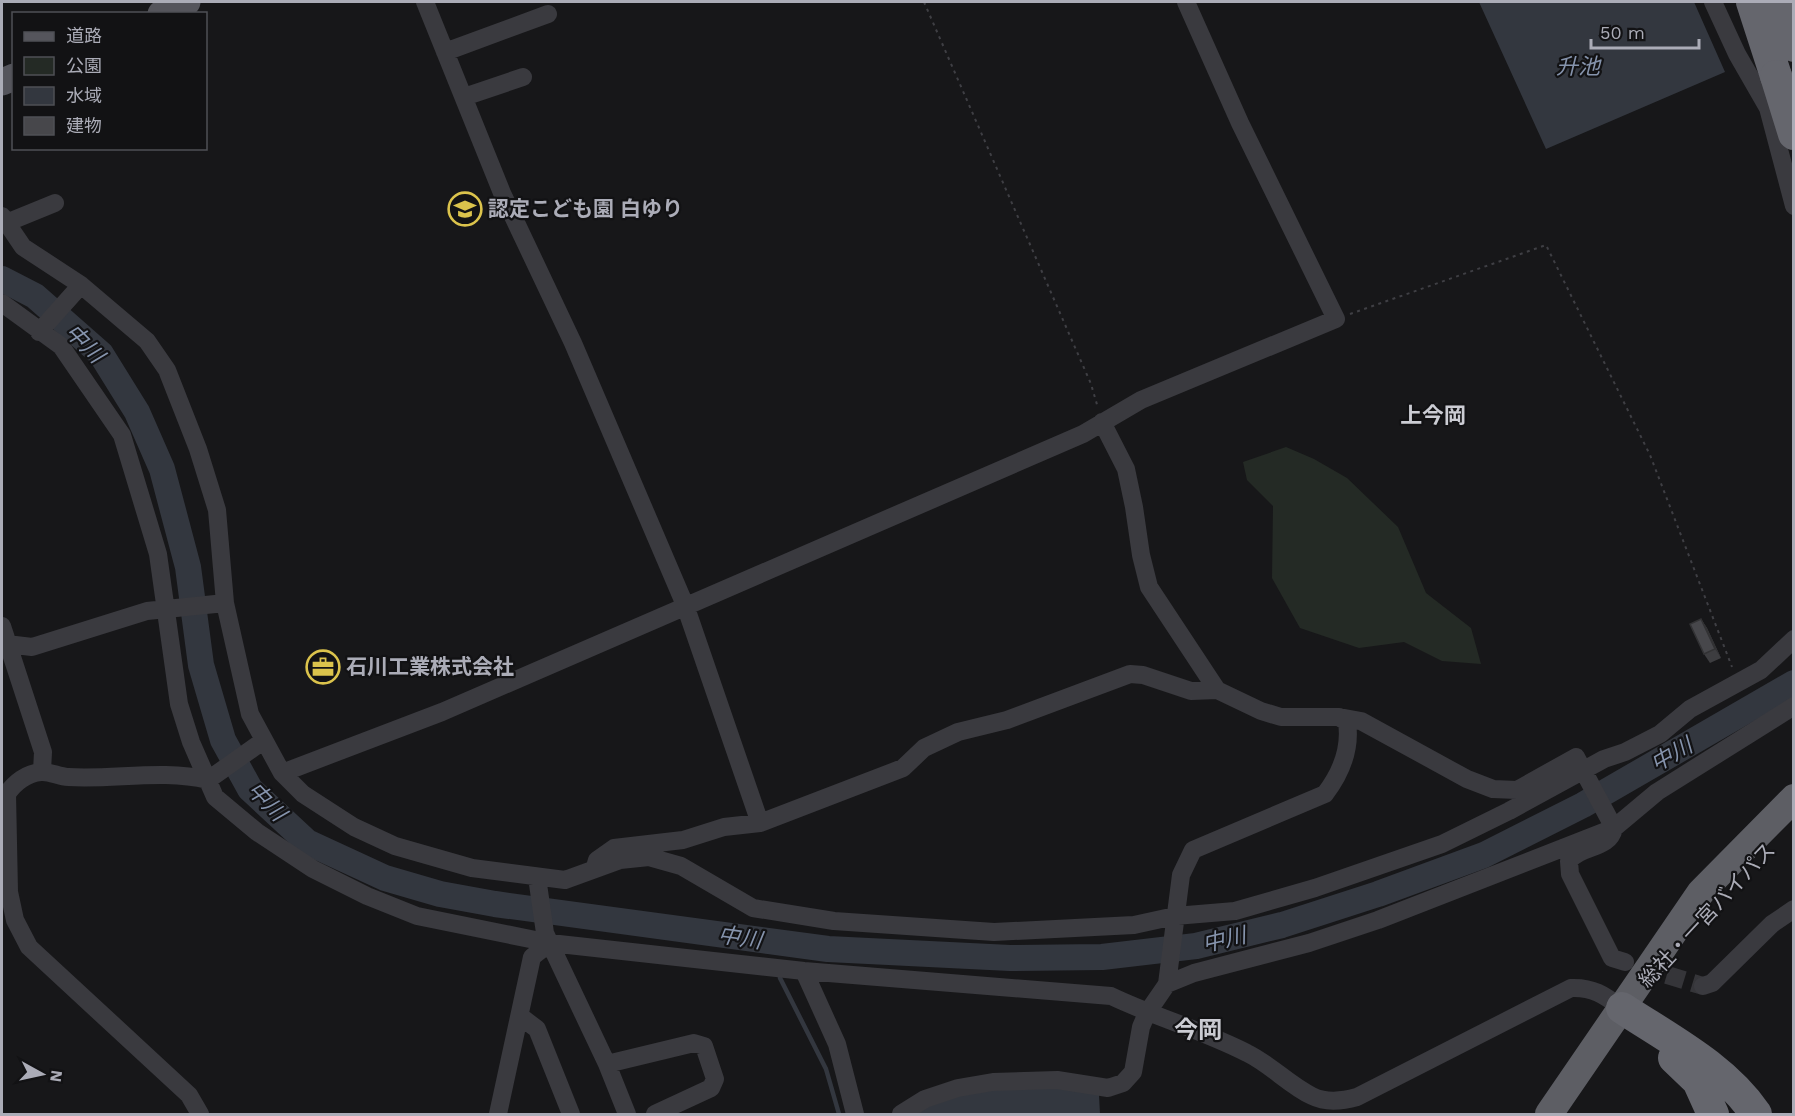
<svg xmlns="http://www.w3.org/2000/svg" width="1795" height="1116" font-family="'Work Sans','Noto Sans JP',sans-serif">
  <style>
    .green { fill: #242a25 }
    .water { fill: #33373f }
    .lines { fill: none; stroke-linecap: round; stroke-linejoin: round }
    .stream { stroke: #33373f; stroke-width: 4.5 }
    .river { stroke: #33373f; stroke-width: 26 }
    .minor-tunnel { stroke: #353539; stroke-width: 18; stroke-dasharray: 18 9; stroke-linecap: butt }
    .path { stroke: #3f3f44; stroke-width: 2; stroke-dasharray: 3 4.5; stroke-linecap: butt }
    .minor { stroke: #3a3a3f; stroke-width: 18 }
    .primary { stroke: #55555c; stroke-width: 27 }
    .trunk { stroke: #5d5e64; stroke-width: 28 }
    .motorway { stroke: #65666d; stroke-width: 32 }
    .motorway-bridge { stroke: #65666d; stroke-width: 32 }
    .wall { fill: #3d3d40 }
    .shaded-wall { fill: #323234 }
    .building { fill: #47474b; stroke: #323234; stroke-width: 1.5 }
    .labels { text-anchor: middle; stroke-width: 4.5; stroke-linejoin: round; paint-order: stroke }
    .poi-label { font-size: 21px; font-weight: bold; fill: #abacb7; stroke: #121214; text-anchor: start }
    .street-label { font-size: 21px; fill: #abacb7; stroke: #121214 }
    .water-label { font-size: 22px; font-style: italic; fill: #8694ad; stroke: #121214 }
    .neighbourhood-label { font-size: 22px; font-weight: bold; fill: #cbccd3; stroke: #121214 }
    .quarter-label { font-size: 24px; font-weight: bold; fill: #cbccd3; stroke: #121214 }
  </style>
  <rect width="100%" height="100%" fill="#171719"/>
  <!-- green -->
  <path class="green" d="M1286,447L1314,459L1347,478L1398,527L1426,593L1471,628L1481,664L1442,661L1404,642L1359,648L1300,628L1272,578L1273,506L1247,480L1243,462Z"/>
  <!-- water -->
  <path class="water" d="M1479,2H1694L1725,72L1546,149Z
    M1044,1084L1099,1095L1100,1114H912L948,1096Z"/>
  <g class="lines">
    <!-- stream -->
    <path class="stream" d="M760,940L766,951
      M780,978L826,1069L839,1114"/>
    <!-- river -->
    <path class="river" d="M2,279L35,296L101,354L137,412L162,469L188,567L201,665L223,740L250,789L307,842L385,878L440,894L495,904L828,949L1010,958L1102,957L1196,946L1282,925L1378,894L1484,855L1583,805L1794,683"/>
    <!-- minor-tunnel -->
    <path class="minor-tunnel" d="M1641,967L1703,986"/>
    <!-- path -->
    <path class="path" d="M924,2L1091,384L1098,408
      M1350,314L1546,245L1650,455L1732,667"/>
    <!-- minor -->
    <path class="minor" d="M425,2L502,193L573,343L685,605L760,823
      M1713,2L1737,54L1768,108L1794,206
      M445,52L548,14
      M464,97L523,77
      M2,216L23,247L81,285L147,341L167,370L198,449L217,510L225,603L250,714L282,773L303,794L354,827L395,846L472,868L565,880L620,860L649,857L681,866L753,908L834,921L994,932L1134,925L1175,916L1235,911L1315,888L1442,844L1509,811L1604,759L1625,752L1660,734L1690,709L1761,670L1794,639
      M6,223L55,203
      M2,303L61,346L122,435L158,554L179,704L191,742L215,797L257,832L313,869L367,896L417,916L550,943L804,971L1111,996C1155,1017 1202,1030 1247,1053C1270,1064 1289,1085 1312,1096C1326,1103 1343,1101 1357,1097L1571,988C1593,987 1604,995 1622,1008
      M39,332L81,285
      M2,626L43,752L42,771
      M7,644L32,647L147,611L225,603
      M1339,717L1361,721L1467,779L1493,789L1517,790L1576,757L1614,828C1609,851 1581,844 1569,861L1570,874L1612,958L1625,962
      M282,773L442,712L1083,434L1141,400L1336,319L1240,123L1186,2
      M595,867L597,860L614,848L683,840L724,827L760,823L903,768L924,748L958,732L1007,720L1130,674L1143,675L1191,691L1217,690
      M537,877L545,933L607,1064L627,1114
      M804,971L837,1044L855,1114
      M1167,984L1194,973L1309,943L1378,920L1614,828L1657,792L1794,706
      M1703,986L1712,983L1772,924L1794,909
      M520,1016L537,1029L571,1114
      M607,1064L694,1043L704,1046L715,1079L711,1088L655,1114
      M200,1114L189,1095L29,947L15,920L9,892L7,794C14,783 27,773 41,772C50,771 59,777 68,777C114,780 163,769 208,780L263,741
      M498,1114L532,957L550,943
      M901,1114L925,1099L958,1088L993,1082L1057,1080L1108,1088L1123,1083L1133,1072L1141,1027L1147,1013L1167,984L1181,875L1193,850L1325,794C1341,773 1351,749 1347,722L1339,717H1281L1261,711L1217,690L1149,587L1141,555L1134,507L1126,469L1102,422"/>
    <!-- primary -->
    <path class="primary" d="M161,14L187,2
      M2,82L14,77"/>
    <!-- trunk -->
    <path class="trunk" d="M1549,1114L1701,892L1794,798"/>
    <!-- motorway -->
    <path class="motorway" d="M1752,2L1776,76
      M1779,2L1794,46
      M1622,1008C1669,1039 1724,1067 1756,1114
      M1674,1058L1698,1081L1713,1114"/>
    <!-- motorway-bridge -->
    <path class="motorway-bridge" d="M1776,76L1794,134"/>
  </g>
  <!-- wall -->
  <path class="wall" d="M1701,619L1707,628L1721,658L1710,663L1704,654Z"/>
  <!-- shaded-wall -->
  <path class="shaded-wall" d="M1701,619L1707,628L1721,658L1715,649Z"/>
  <!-- building -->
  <path class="building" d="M1701,619L1715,649L1704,654L1690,624Z"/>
  <!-- icons -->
  <defs>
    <g id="school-ring" transform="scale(1.725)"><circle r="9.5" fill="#121214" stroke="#dbc34c" stroke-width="1.5"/><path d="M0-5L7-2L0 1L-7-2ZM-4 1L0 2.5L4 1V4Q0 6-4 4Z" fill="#dbc34c"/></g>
    <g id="office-ring" transform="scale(1.725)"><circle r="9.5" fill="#121214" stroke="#dbc34c" stroke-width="1.5"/><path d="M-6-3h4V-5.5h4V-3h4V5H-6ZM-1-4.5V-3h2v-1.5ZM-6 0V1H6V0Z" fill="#dbc34c"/></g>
  </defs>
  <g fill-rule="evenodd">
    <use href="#school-ring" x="465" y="209"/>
    <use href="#office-ring" x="323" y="667"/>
  </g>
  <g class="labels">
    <!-- poi labels -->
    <g class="poi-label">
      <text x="488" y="216">認定こども園 白ゆり</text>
      <text x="346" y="674">石川工業株式会社</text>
    </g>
    <!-- street labels -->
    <g class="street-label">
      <text transform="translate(1707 915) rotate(-47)" y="7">総社・一宮バイパス</text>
    </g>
    <!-- water labels -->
    <g class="water-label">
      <text x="1578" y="74">升池</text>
      <text transform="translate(85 343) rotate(45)" y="8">中川</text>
      <text transform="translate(1671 754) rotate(-30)" y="8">中川</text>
      <text transform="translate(267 801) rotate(46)" y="8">中川</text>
      <text transform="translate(740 937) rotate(8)" y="8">中川</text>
      <text transform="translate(1224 939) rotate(-13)" y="8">中川</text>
    </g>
    <!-- neighbourhood labels -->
    <g class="neighbourhood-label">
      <text x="1433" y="423">上今岡</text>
    </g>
    <!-- quarter labels -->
    <g class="quarter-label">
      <text x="1198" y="1038">今岡</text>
    </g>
  </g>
  <!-- border -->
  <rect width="1795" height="1116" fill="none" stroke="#abacb7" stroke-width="6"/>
  <!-- legend -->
  <rect x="12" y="12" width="195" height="138" fill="#121214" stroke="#4f5055" stroke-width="1.5"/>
  <rect x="24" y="32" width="30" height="9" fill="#55555c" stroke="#4f5055" stroke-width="1.5"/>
  <text x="66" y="42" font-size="18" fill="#abacb7">道路</text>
  <rect x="24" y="57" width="30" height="18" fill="#242a25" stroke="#4f5055" stroke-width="1.5"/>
  <text x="66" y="72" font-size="18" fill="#abacb7">公園</text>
  <rect x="24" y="87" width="30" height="18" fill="#33373f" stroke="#4f5055" stroke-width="1.5"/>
  <text x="66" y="102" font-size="18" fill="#abacb7">水域</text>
  <rect x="24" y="117" width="30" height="18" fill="#47474b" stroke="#4f5055" stroke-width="1.5"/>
  <text x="66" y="132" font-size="18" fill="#abacb7">建物</text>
  <!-- north arrow -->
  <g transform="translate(42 1074) rotate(98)" stroke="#121214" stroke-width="4.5" paint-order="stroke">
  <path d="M0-4.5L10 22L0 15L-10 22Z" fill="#abacb7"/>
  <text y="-9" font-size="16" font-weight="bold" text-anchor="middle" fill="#abacb7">N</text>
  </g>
  <!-- scale -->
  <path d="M1591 39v9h108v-9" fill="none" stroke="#abacb7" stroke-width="3"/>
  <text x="1600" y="39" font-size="18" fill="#abacb7" stroke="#121214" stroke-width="4.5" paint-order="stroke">50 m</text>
</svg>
